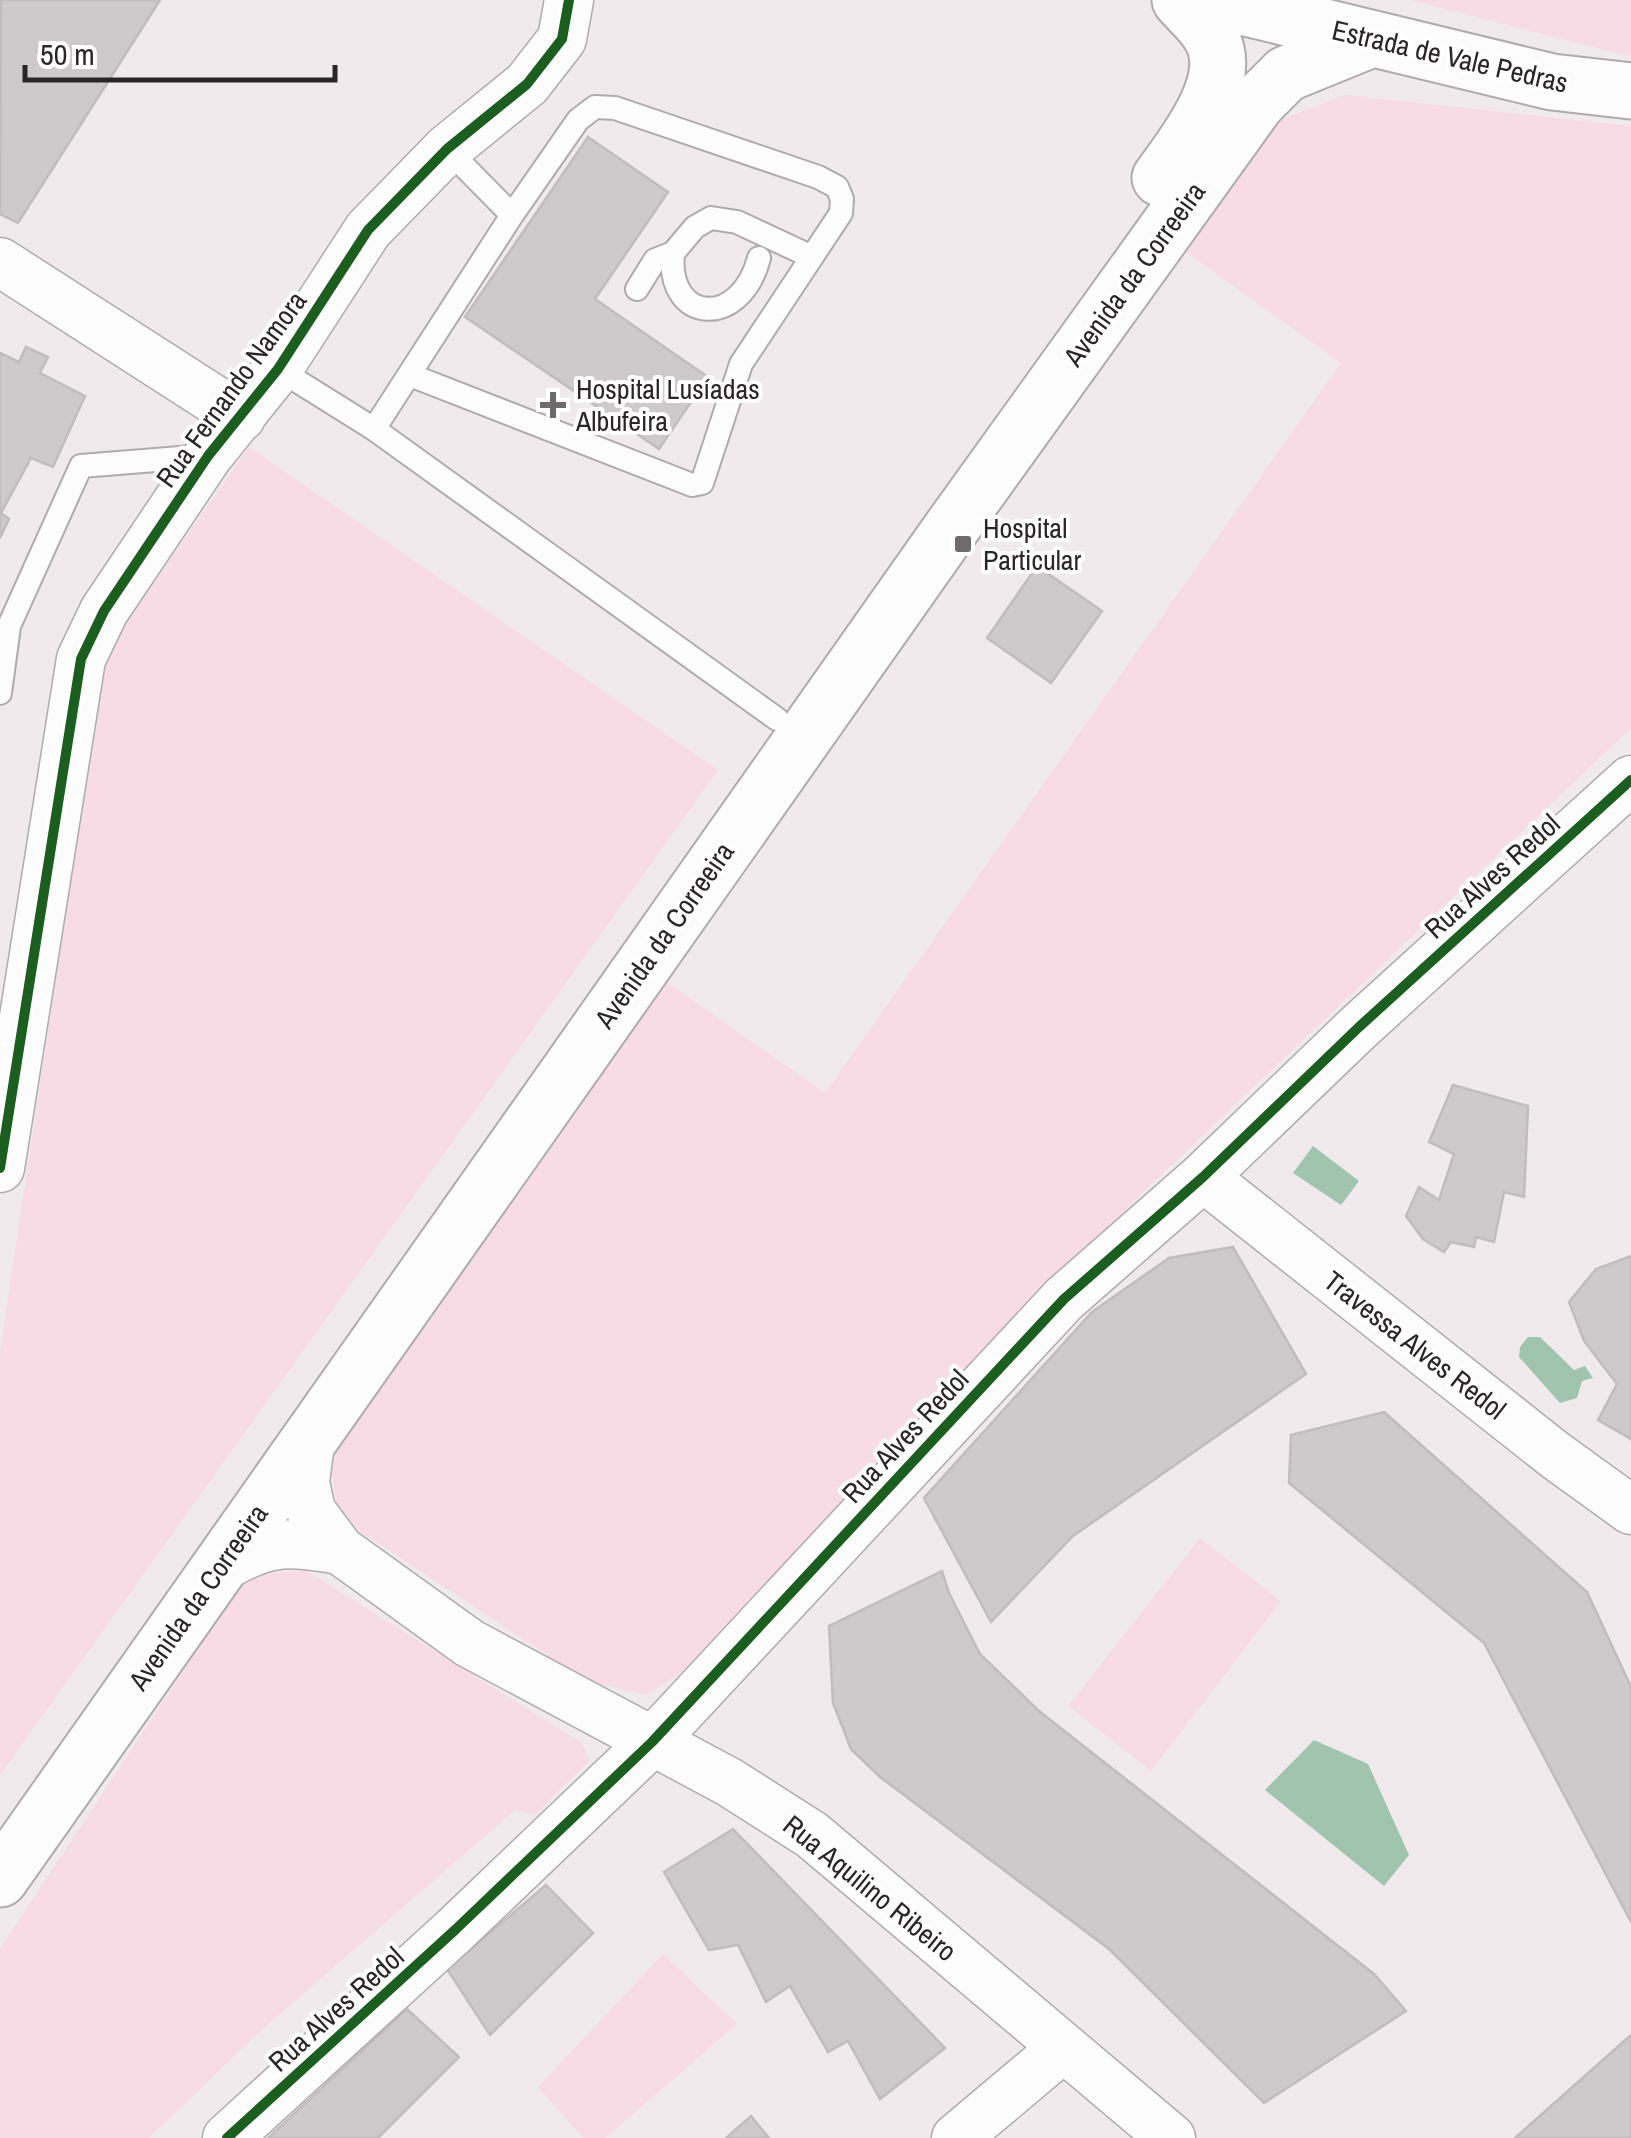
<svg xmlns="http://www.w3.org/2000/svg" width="1631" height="2138" font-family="'Archivo Narrow',sans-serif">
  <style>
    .green { fill: #f7dbe5 }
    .water { fill: #a1c4af }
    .building { fill: #cecacb; stroke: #c1bdbf; stroke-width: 2.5 }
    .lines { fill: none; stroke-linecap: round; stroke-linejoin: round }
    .service-casing { stroke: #afabad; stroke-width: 26 }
    .minor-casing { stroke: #afabad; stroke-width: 51 }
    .secondary-casing { stroke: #afabad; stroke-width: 59 }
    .service { stroke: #fdfcfc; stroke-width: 22 }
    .minor { stroke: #fdfcfc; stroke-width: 48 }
    .secondary { stroke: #fdfcfc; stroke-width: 55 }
    .cycleway-casing { stroke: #fff; stroke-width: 16 }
    .cycleway { stroke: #1b5e20; stroke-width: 10 }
    .poi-dot { fill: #6f6b6c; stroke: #fff; stroke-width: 4 }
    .labels { text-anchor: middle; stroke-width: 8; stroke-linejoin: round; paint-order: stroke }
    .street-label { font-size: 28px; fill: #2a2627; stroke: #fff }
    .poi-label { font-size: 28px; fill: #2a2627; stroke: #fff; text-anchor: start }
  </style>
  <rect width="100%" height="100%" fill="#f0eaed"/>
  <!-- green -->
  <path class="green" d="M1411,0H1631V55L1620,54Z
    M1345,95L1631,126V728L1144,1191L683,1671L646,1695L585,1680L338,1517L330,1454L667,982L825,1093L1341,363L1183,250L1266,125Z
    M249,447L718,770L0,1775V1352L105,652Z
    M1200,1538L1281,1601L1151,1771L1068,1706Z
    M305,1570L582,1743L589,1761L535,1815L515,1810L258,2033L149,2138H0V1949L246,1576Z
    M663,1954L737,2024L605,2138H583L538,2087Z"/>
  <!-- water -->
  <path class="water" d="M1313,1146L1359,1181L1341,1205L1293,1173Z
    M1528,1337H1540L1574,1370L1585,1366L1593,1378L1582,1381L1577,1398L1560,1403L1519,1357L1520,1347Z
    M1314,1740L1368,1764L1409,1855L1384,1886L1265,1790Z"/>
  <!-- building -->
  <path class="building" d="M160,0L18,223L0,214L1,0Z
    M588,137L668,192L595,299L708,377L659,449L465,317Z
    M26,347L48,357L40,373L85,396L53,467L31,458L1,513L9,519L0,538V353L19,362Z
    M1037,566L1102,611L1051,683L987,638Z
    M1453,1085L1528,1106L1524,1197L1504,1192L1494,1242L1476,1237L1474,1247L1451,1242L1444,1252L1423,1239L1406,1216L1419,1187L1439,1200L1454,1154L1429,1142Z
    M1233,1247L1306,1374L1073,1536L991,1622L924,1498L1092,1312L1169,1258Z
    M1631,1256V1439L1598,1420L1617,1384L1584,1341L1569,1302L1596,1269Z
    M1384,1412L1587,1592L1631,1687V1922L1484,1643L1289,1483L1291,1435Z
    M942,1571L949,1593L980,1654L1039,1711L1374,1974L1406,2011L1264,2103L1109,1949L880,1777L851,1749L833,1703L829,1626Z
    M733,1829L945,2048L880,2099L848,2041L828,2052L790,1986L766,2002L738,1945L709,1950L664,1872Z
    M546,1885L593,1933L490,2035L447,1969Z
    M407,2009L459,2057L378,2138H268Z
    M1631,2035V2138H1515Z
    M751,2116L769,2138H726Z"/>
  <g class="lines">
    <!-- service casing -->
    <g class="service-casing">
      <path id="service" d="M447,149L512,215
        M673,253C666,323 740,330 759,258
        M637,289L655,260L673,253L695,227L711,218L737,222L812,257
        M278,369L374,429L777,719
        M374,429L512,215L578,120L595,107L615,108L818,177L837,187L842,199L841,213L741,364L702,483L692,485L410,375
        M0,693L9,626L81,466L205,456"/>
    </g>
    <!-- minor casing -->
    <g class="minor-casing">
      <path id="minor" d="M0,262L241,417
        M0,1168L81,659L104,611L208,456L278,369L368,230L447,149L527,84L562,39L569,0
        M1203,1177L1555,1455L1631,1510
        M311,1435L305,1482L311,1511L340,1550L469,1643L729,1782L812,1835L1171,2138
        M215,1571C267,1541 281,1540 340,1550
        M227,2138L455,1930L652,1742L1064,1299L1203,1177L1359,1027L1631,780
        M956,2138L1063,2048"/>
    </g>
    <!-- secondary casing -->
    <g class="secondary-casing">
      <path id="secondary" d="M1213,0L1552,82L1631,91
        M1160,178C1185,143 1236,80 1211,37C1204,23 1190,12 1180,0
        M0,1879L950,530L1257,103L1286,74L1372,39"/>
    </g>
    <!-- service -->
    <use href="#service" class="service"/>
    <!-- minor -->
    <use href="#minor" class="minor"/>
    <!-- secondary -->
    <use href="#secondary" class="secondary"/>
    <!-- cycleway casing -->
    <g class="cycleway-casing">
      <path id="cycleway" d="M0,1168L81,659L104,611L208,456L278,369L368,230L447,149L527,84L562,39L569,0
        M227,2138L455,1930L652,1742L1064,1299L1203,1177L1359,1027L1631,780"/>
    </g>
    <!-- cycleway -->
    <use href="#cycleway" class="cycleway"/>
  </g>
  <!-- markers -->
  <g class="poi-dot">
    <path d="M548 390h10v10h10v10h-10v10h-10v-10h-10v-10h10z"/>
    <rect x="953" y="534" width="20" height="20" rx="5"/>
  </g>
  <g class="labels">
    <!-- street labels -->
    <g class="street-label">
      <text transform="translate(1450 56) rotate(13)" y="10">Estrada de Vale Pedras</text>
      <text transform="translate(1134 274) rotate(-54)" y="10">Avenida da Correeira</text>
      <text transform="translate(231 389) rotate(-54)" y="10">Rua Fernando Namora</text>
      <text transform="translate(1492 876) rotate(-42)" y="10">Rua Alves Redol</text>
      <text transform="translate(664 935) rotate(-55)" y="10">Avenida da Correeira</text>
      <text transform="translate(1415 1345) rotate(38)" y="10">Travessa Alves Redol</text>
      <text transform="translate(905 1436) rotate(-47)" y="10">Rua Alves Redol</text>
      <text transform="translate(198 1597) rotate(-55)" y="10">Avenida da Correeira</text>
      <text transform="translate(870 1888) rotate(39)" y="10">Rua Aquilino Ribeiro</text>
      <text transform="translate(336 2009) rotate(-42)" y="10">Rua Alves Redol</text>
    </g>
    <!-- poi labels -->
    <g class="poi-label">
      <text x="576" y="399">Hospital Lusíadas<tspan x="576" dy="32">Albufeira</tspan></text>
      <text x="983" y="538">Hospital<tspan x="983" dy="32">Particular</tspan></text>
    </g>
  </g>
  <!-- scale -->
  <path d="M25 65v15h310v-15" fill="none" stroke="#2a2627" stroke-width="5"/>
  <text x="40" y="65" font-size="30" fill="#2a2627" stroke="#ffffff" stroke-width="8" paint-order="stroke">50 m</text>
</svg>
